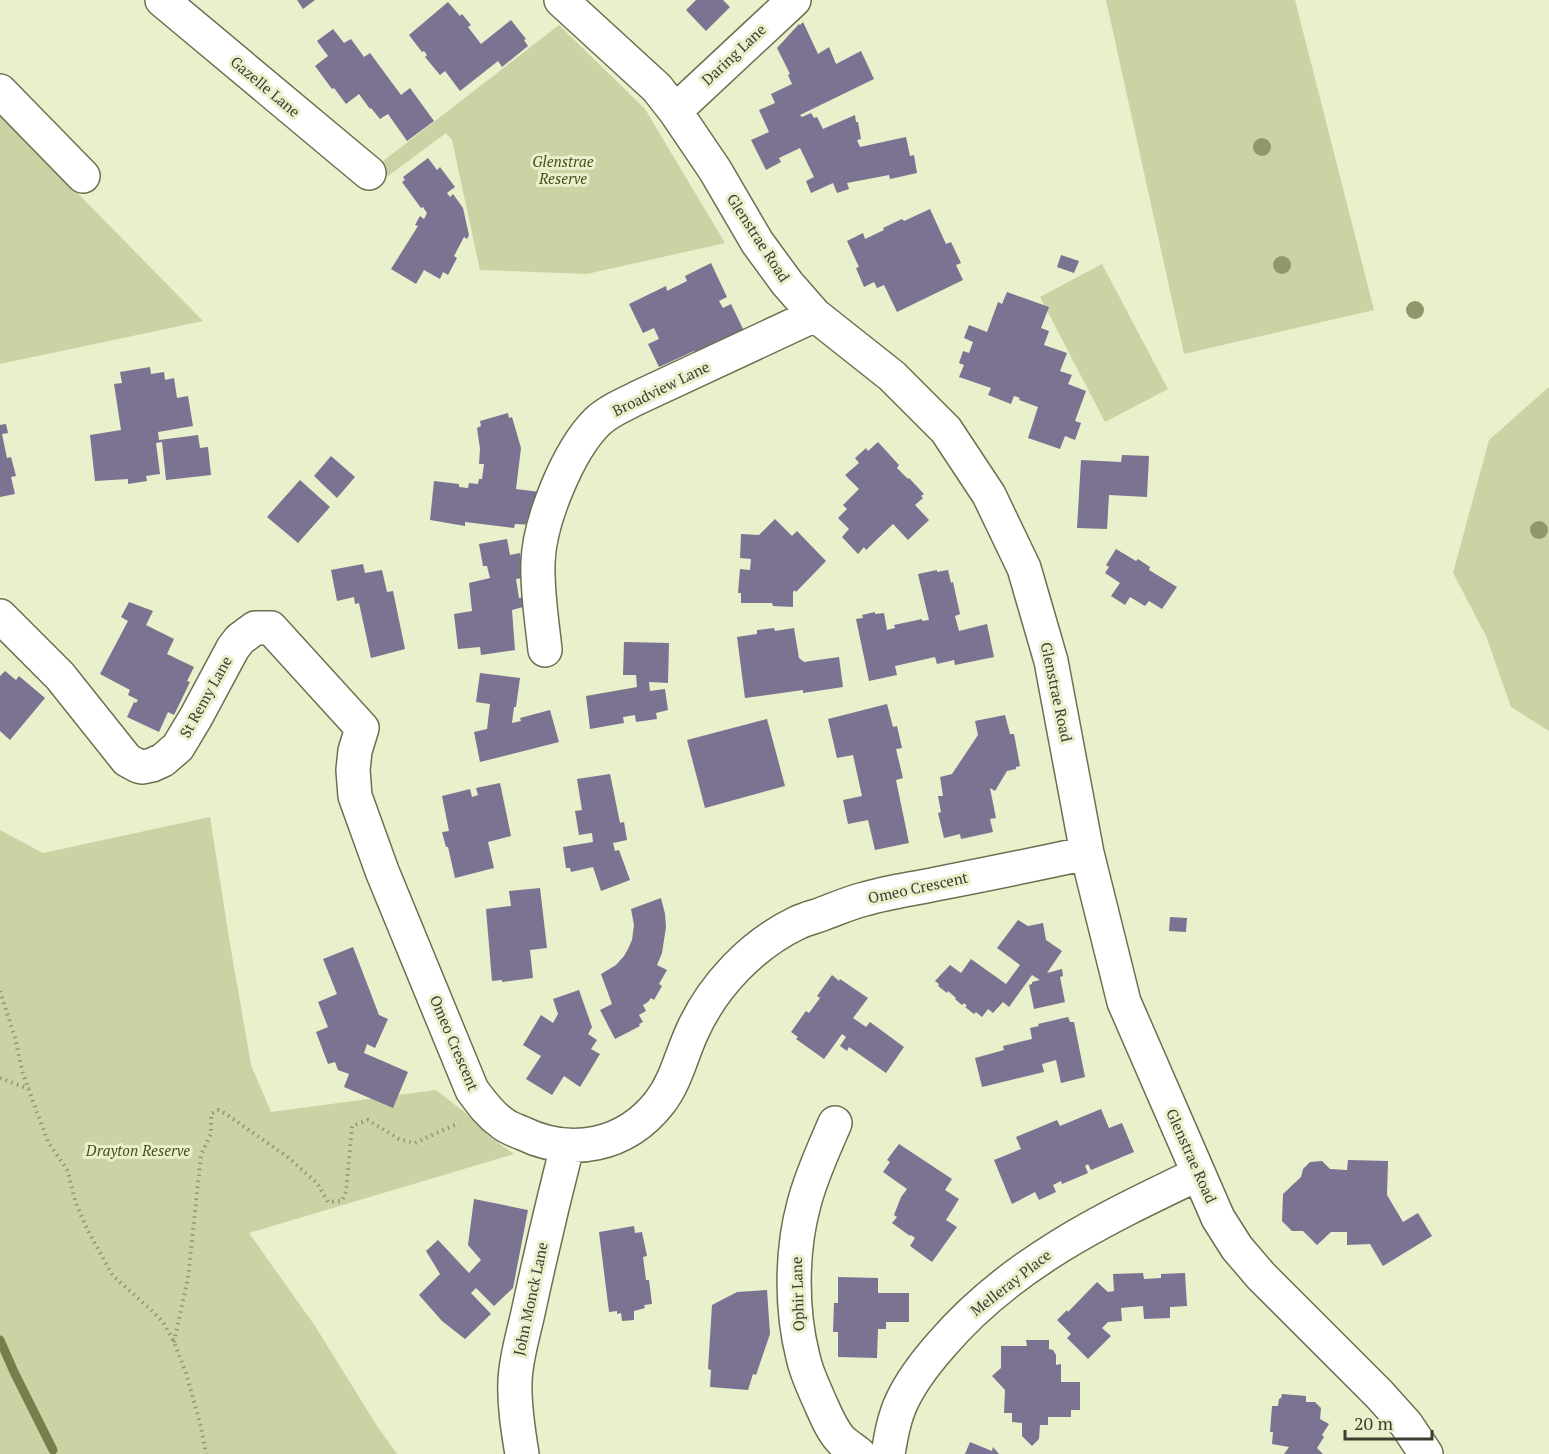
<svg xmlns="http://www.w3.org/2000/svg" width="1549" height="1454" font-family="'PT Serif',serif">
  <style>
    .green { fill: #c9d3a4 }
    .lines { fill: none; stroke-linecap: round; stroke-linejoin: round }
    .stream { stroke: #757f4b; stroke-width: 9 }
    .building { fill: #7c7291 }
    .minor-casing { stroke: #6a7150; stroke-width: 36 }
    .path { stroke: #90957c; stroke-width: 4; stroke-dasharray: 1.5 4.5; stroke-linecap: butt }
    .minor { stroke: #fff; stroke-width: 33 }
    .tree { fill: #8f976b }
    .labels { text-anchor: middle; stroke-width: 6; stroke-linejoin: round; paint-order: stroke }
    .street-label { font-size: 15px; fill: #3c3f30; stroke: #e8f0cc }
    .park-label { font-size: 15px; font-style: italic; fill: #474f1c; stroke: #e8f0cc }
  </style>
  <rect width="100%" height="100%" fill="#e8f0cc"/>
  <!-- green -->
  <path class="green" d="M1106,0H1295L1374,310L1184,354Z
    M559,25L645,109L725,243L587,274L480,270L452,140L446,133L388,176L378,165Z
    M0,114L203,321L0,364Z
    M1102,264L1168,389L1105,422L1040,297Z
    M1549,387V731L1511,707L1486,636L1453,573L1489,440Z
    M210,817L229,938L251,1065L271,1112L436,1090L467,1114L487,1135L514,1154L249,1233L315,1326L377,1426L397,1454H0V830L43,853Z"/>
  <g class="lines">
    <!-- stream -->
    <path class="stream" d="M0,1340L14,1372L53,1450"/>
  </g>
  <!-- building -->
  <path class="building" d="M297,0H315L303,9Z
    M696,0H723L730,7L706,31L686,10Z
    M448,2L460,16L462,14L471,25L468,27L481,44L511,20L526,39L524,40L528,46L502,67L498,61L460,91L445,71L440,75L425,57L427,55L424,51L422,52L409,35Z
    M803,22L818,54L829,47L836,64L861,51L874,79L800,115L802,117L811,113L814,118L817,117L823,129L855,115L856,122H858L861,139L857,140L860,147L906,137L910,156L914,155L917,173L890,179L889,175L847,183L849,189L837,193L833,183L811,193L806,181L814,177L800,148L779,158L781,162L766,170L751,140L769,132L759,110L775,103L771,94L792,84L788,75L790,74L777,48L799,24L800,25Z
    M333,29L344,43L351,39L364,57L370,53L401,95L410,88L434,121L407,141L388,114L380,119L371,108L370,109L359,94L346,104L334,88L332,89L315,66L328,56L317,41Z
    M428,158L437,170L440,167L455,187L447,193L450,197L453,194L463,208L469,235L467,239L464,237L454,256L457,258L448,275L443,272L440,279L424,270L416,284L391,269L418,226L415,225L420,216L424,219L427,213L423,207L421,208L402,182L405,180L403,177Z
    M930,209L946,244L951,242L961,263L956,265L963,280L897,312L884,285L877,288L874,282L864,287L856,268L859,267L847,241L863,233L865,239L884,230L883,228L902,219L904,221Z
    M1061,255L1079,261L1074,273L1057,267Z
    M711,263L727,297L719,301L723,308L731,304L745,333L697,356L694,351L659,367L648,344L659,339L654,328L643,333L629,304L666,286L667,291L687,281L685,276Z
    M1007,292L1049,307L1041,328L1049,331L1044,345L1067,353L1060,371L1072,375L1068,384L1086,391L1075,421L1081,423L1075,440L1065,436L1060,449L1028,438L1038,407L1019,400L1020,398L1014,396L1011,404L988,395L991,388L959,377L964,365L959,363L963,351L969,353L973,342L964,338L969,325L987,332L998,302L1002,304Z
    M150,367L151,374L164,372L165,380L174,378L177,398L188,396L193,426L158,432L159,440L198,435L200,448L208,447L211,475L166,480L162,442L156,443L160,474L146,476L147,481L128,484V479L95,481L90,435L121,430L114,384L122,383L120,372Z
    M508,413L509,418L512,417L521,448L516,489L540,492L535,525L515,524L514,528L465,522V526L430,520L434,481L459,484V487L468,488L469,483L478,484L479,479H482L484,464H479L480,449L477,428L481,426L480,421Z
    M6,424L8,433L2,434L7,458L11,457L16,476L11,477L15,494L0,497V425Z
    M878,442L899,465L897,468L908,479L909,478L924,494L921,496L923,498L915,505L929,520L908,540L893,524L866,550L864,547L858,554L842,537L849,529L838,518L847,509L843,505L859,489L845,475L859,463L855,458L866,448L868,451Z
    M1122,455L1149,456L1147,497L1109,495L1107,529L1077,528L1081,460L1121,462Z
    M331,456L355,477L337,498L314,476Z
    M300,480L330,507L298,543L267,517Z
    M775,519L792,536L797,531L826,561L796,592L795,590L793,592V607L773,606L772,603H741V593H738L740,569L750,570L751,559L740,558L741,534L759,535Z
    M507,539L510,555L520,553L523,578L516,579L519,598L524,597L525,605L522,606L523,607L512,610L515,650L481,655L480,647L458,649L454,614L472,611L469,583L490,578L487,566H483L479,544Z
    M1116,549L1136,561L1138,559L1150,567L1149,570L1177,587L1162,609L1149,601L1145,606L1130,597L1125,605L1111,596L1120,583L1105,573L1109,567L1106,565Z
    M363,564L365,573L382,570L387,592L393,591L405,649L371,658L359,603L355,604L354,597L337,601L331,570Z
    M937,570V572L948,570L951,583L953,582L960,614L955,616L959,631L987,624L994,657L955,665L954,660L937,664L935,657L895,666L897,675L869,681L856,619L863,618L862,615L875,612V614L884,613L887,630L895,628L894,625L922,619V621L929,620L918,574Z
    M129,602L153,611L146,625L174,639L167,654L194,667L187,681L190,682L174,715L168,712L159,732L127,717L134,702L136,703L138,700L128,695L130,690L100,674L128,621L121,617Z
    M774,628L775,631L794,628L799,658L804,662L839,657L843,687L803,693V690L745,698L737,637L757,634V630Z
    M624,642L669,643L668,683L649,682L650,691L665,689L668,710L656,713L657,719L636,722L635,715L623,717L624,723L590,729L586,696L637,687L636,675H623Z
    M5,671L16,680L19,676L45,698L10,740L0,731V676Z
    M480,673L520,678L516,707H514L512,723L521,721L520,718L550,710L559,742L480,762L474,732L487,729L490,704L476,702Z
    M887,704L893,727L897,726L902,748L896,749L903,778L896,780L909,843L875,850L868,820L848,824L843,800L862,796L853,755L837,758L828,719Z
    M1005,715L1010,734H1014L1020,766L1016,767V769L1007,771L995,791L990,788L996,818L990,819L993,832L961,839L960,834L944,838L938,813L941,812L938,796H943L940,777L952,774L978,735L975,721Z
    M767,719L785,786L705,808L687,740Z
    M610,774L620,823L624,822L627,840L613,843L615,851L619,850L630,880L601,891L593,867L571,872L570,868H566L563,847L593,842L592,833L579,835L575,811L582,810L577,779Z
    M500,783L511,836L488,842L494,868L455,878L448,847H446L442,832L449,831L442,796L470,789L472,797L478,795L476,788Z
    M540,888L547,948L530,950L533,978L502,982V980L492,981L486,909L511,906L509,891Z
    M661,898L665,914L666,927L662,953L657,965L667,970L659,984L662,986L654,1000L651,998L648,1002L643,1005L646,1011L639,1015L643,1022L639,1024L640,1026L615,1039L600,1010L612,1004L601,974L616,965L624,956L628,949L632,940L634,925L631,909Z
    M1170,917L1187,918L1186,932L1169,931Z
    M1018,920L1028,926L1043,923L1046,940L1062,951L1047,973L1062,969L1063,976L1060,977L1065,1002L1034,1009L1029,985L1032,984V982L1040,980L1032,975L1009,1007L1003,1002L993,1013L988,1009L982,1017L976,1012L974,1014L965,1007L967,1006L964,1003L962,1005L955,999L956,998L948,991L947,993L938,986L939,984L935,981L950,965L961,973L971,959L1006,984L1020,965L997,948Z
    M353,947L379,1015L388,1019L375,1048L367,1044L364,1053L408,1072L393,1108L344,1087L349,1074L338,1070L335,1062L328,1064L316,1032L328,1027L318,1002L337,994L323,959Z
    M832,975L839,981L840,979L868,998L853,1018L866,1027L870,1022L904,1047L886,1073L849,1047L847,1051L840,1046L846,1037L842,1034L824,1059L796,1039L798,1037L791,1032L806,1011L809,1013L820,998L817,996Z
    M579,990L592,1027L588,1034L597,1040L591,1049L600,1054L580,1087L564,1076L552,1095L526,1079L541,1056L523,1045L541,1015L553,1023L558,1014L553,999Z
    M1068,1017L1070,1022H1074L1085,1077L1061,1083L1056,1060L1042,1064L1044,1072L982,1087L975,1058L1004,1050L1003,1046L1032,1039L1030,1028L1039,1026L1038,1024Z
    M1101,1109L1109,1128L1122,1123L1134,1152L1091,1170L1088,1164L1085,1166L1088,1173L1062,1184L1061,1181L1053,1185L1056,1192L1039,1200L1035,1192L1012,1204L994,1160L1021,1149L1016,1137L1057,1120L1060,1126Z
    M899,1144L952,1179L945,1190L959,1199L946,1220L957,1227L932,1262L910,1246L915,1238L911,1235L910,1236L892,1223L897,1217L894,1215L901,1197L907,1189L883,1172L890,1162L887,1160Z
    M1348,1160L1388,1161L1387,1195L1403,1222L1418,1213L1432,1236L1383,1266L1370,1244L1347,1245V1232H1331L1317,1245L1303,1231H1292L1282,1221L1283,1194L1301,1177L1303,1169L1310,1162L1322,1161L1330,1169L1347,1170Z
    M474,1199L528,1210L513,1288L494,1306L476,1288L471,1293L491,1314L465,1339L442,1321L419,1295L440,1274L426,1251L438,1240L469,1273L481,1260L468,1245Z
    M634,1226L635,1233L642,1232L647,1256L643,1257L646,1280H649L652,1304L644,1305L645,1308L634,1311V1320L622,1321L621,1313L617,1314V1311L609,1312L599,1232Z
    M1143,1273L1144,1279L1161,1278V1274L1185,1273L1187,1306L1170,1307V1318L1144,1319L1143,1306L1121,1308L1122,1321L1108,1322L1102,1328L1111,1336L1088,1359L1067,1338L1071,1334L1057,1320L1067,1310L1068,1312L1097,1282L1108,1292L1114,1291L1113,1274Z
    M838,1277L878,1278V1293H909V1322H886V1329H878L877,1358L838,1357V1332H833L834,1303H838Z
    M767,1290L770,1334L756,1375L753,1374L748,1390L710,1387L711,1370L708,1369L712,1305L737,1292Z
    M1026,1340H1049V1349L1053,1350L1056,1355V1365L1061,1364V1382H1080V1410H1071V1417H1048V1425H1040L1039,1439L1032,1446L1022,1436V1423L1012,1422V1413H1004L1005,1390L992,1376L1001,1368V1346H1027Z
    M1282,1394L1306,1396V1402H1315L1321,1408L1320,1419L1329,1424L1322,1435L1324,1437L1317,1448L1323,1454H1284L1289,1447L1272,1444L1273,1432H1270L1272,1406H1278L1279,1399L1281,1398Z
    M970,1442L992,1451L993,1447L999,1454H965Z"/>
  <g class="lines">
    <!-- minor casing -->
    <g class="minor-casing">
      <path id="minor" d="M162,0L369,173
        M561,0L657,88L675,111L715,170L757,242L787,283L815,315L892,376L946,430L989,495L1024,568L1051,661L1087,853L1124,1002L1218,1218L1237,1248L1261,1276L1379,1394L1406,1424L1426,1454
        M0,91L83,176
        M675,111L794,0
        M0,616L60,676L127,760L138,766L143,767L152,765L163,760L178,747L196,717L233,648L240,639L255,628H271L362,728L355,751L353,770L355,796L382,871L472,1090C481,1102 489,1114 502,1123C508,1128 515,1130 522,1133C571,1157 626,1146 660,1102C676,1081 681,1056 692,1032C712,987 751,945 797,923C805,919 814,917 822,914C836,909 851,902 865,899C888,892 913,889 936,884C987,874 1037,864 1087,853
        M545,650C542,621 537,592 538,563C539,522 568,451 597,422C608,411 624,405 637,398L815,315
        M835,1123C824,1149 811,1176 804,1204C791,1251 791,1310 803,1357C806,1372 813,1386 819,1400C825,1413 831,1429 841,1440C846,1445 853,1449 859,1454
        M522,1454C518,1430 514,1405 515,1381C516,1357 523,1336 528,1313C540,1257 553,1202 567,1147
        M888,1454C891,1436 894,1418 902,1401C912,1380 926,1362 941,1345C1011,1263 1104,1219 1198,1174"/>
    </g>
    <!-- path -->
    <path class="path" d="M0,991L15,1038L23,1074L48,1142L68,1171L72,1189L77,1206L88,1231L113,1276L149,1308L163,1322L174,1342L186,1373L201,1427L206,1454
      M0,1078L29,1089
      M174,1342L188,1278L201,1155L211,1134V1114L218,1110L226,1114L289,1158L317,1183L328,1202L342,1201L346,1192L352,1126L368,1120L399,1139L415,1143L459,1123"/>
    <!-- minor -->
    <use href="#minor" class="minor"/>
  </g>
  <!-- trees -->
  <g class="tree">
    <circle cx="1262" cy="147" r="9"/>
    <circle cx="1282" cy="265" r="9"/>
    <circle cx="1415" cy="310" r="9"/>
    <circle cx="1539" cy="530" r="9"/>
  </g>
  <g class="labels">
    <!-- street labels -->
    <g class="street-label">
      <text transform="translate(734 55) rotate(-43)" y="5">Daring Lane</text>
      <text transform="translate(265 87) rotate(40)" y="5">Gazelle Lane</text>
      <text transform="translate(758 238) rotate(57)" y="5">Glenstrae Road</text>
      <text transform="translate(661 389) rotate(-26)" y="5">Broadview Lane</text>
      <text transform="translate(1056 692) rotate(78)" y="5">Glenstrae Road</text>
      <text transform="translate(206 697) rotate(-61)" y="5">St Remy Lane</text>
      <text transform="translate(918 888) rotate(-12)" y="5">Omeo Crescent</text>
      <text transform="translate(454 1043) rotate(67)" y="5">Omeo Crescent</text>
      <text transform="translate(1191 1156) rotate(66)" y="5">Glenstrae Road</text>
      <text transform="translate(1011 1283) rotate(-38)" y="5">Melleray Place</text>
      <text transform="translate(798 1294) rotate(-92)" y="5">Ophir Lane</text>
      <text transform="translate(531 1299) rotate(-78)" y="5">John Monck Lane</text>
    </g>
    <!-- park labels -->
    <g class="park-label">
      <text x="563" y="167">Glenstrae<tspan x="563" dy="17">Reserve</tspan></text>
      <text x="138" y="1156">Drayton Reserve</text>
    </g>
  </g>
  <!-- scale -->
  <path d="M1345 1430v9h87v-9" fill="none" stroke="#3c3f30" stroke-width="3"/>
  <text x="1354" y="1430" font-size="18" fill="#3c3f30" stroke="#e8f0cc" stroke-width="4.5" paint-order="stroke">20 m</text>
</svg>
